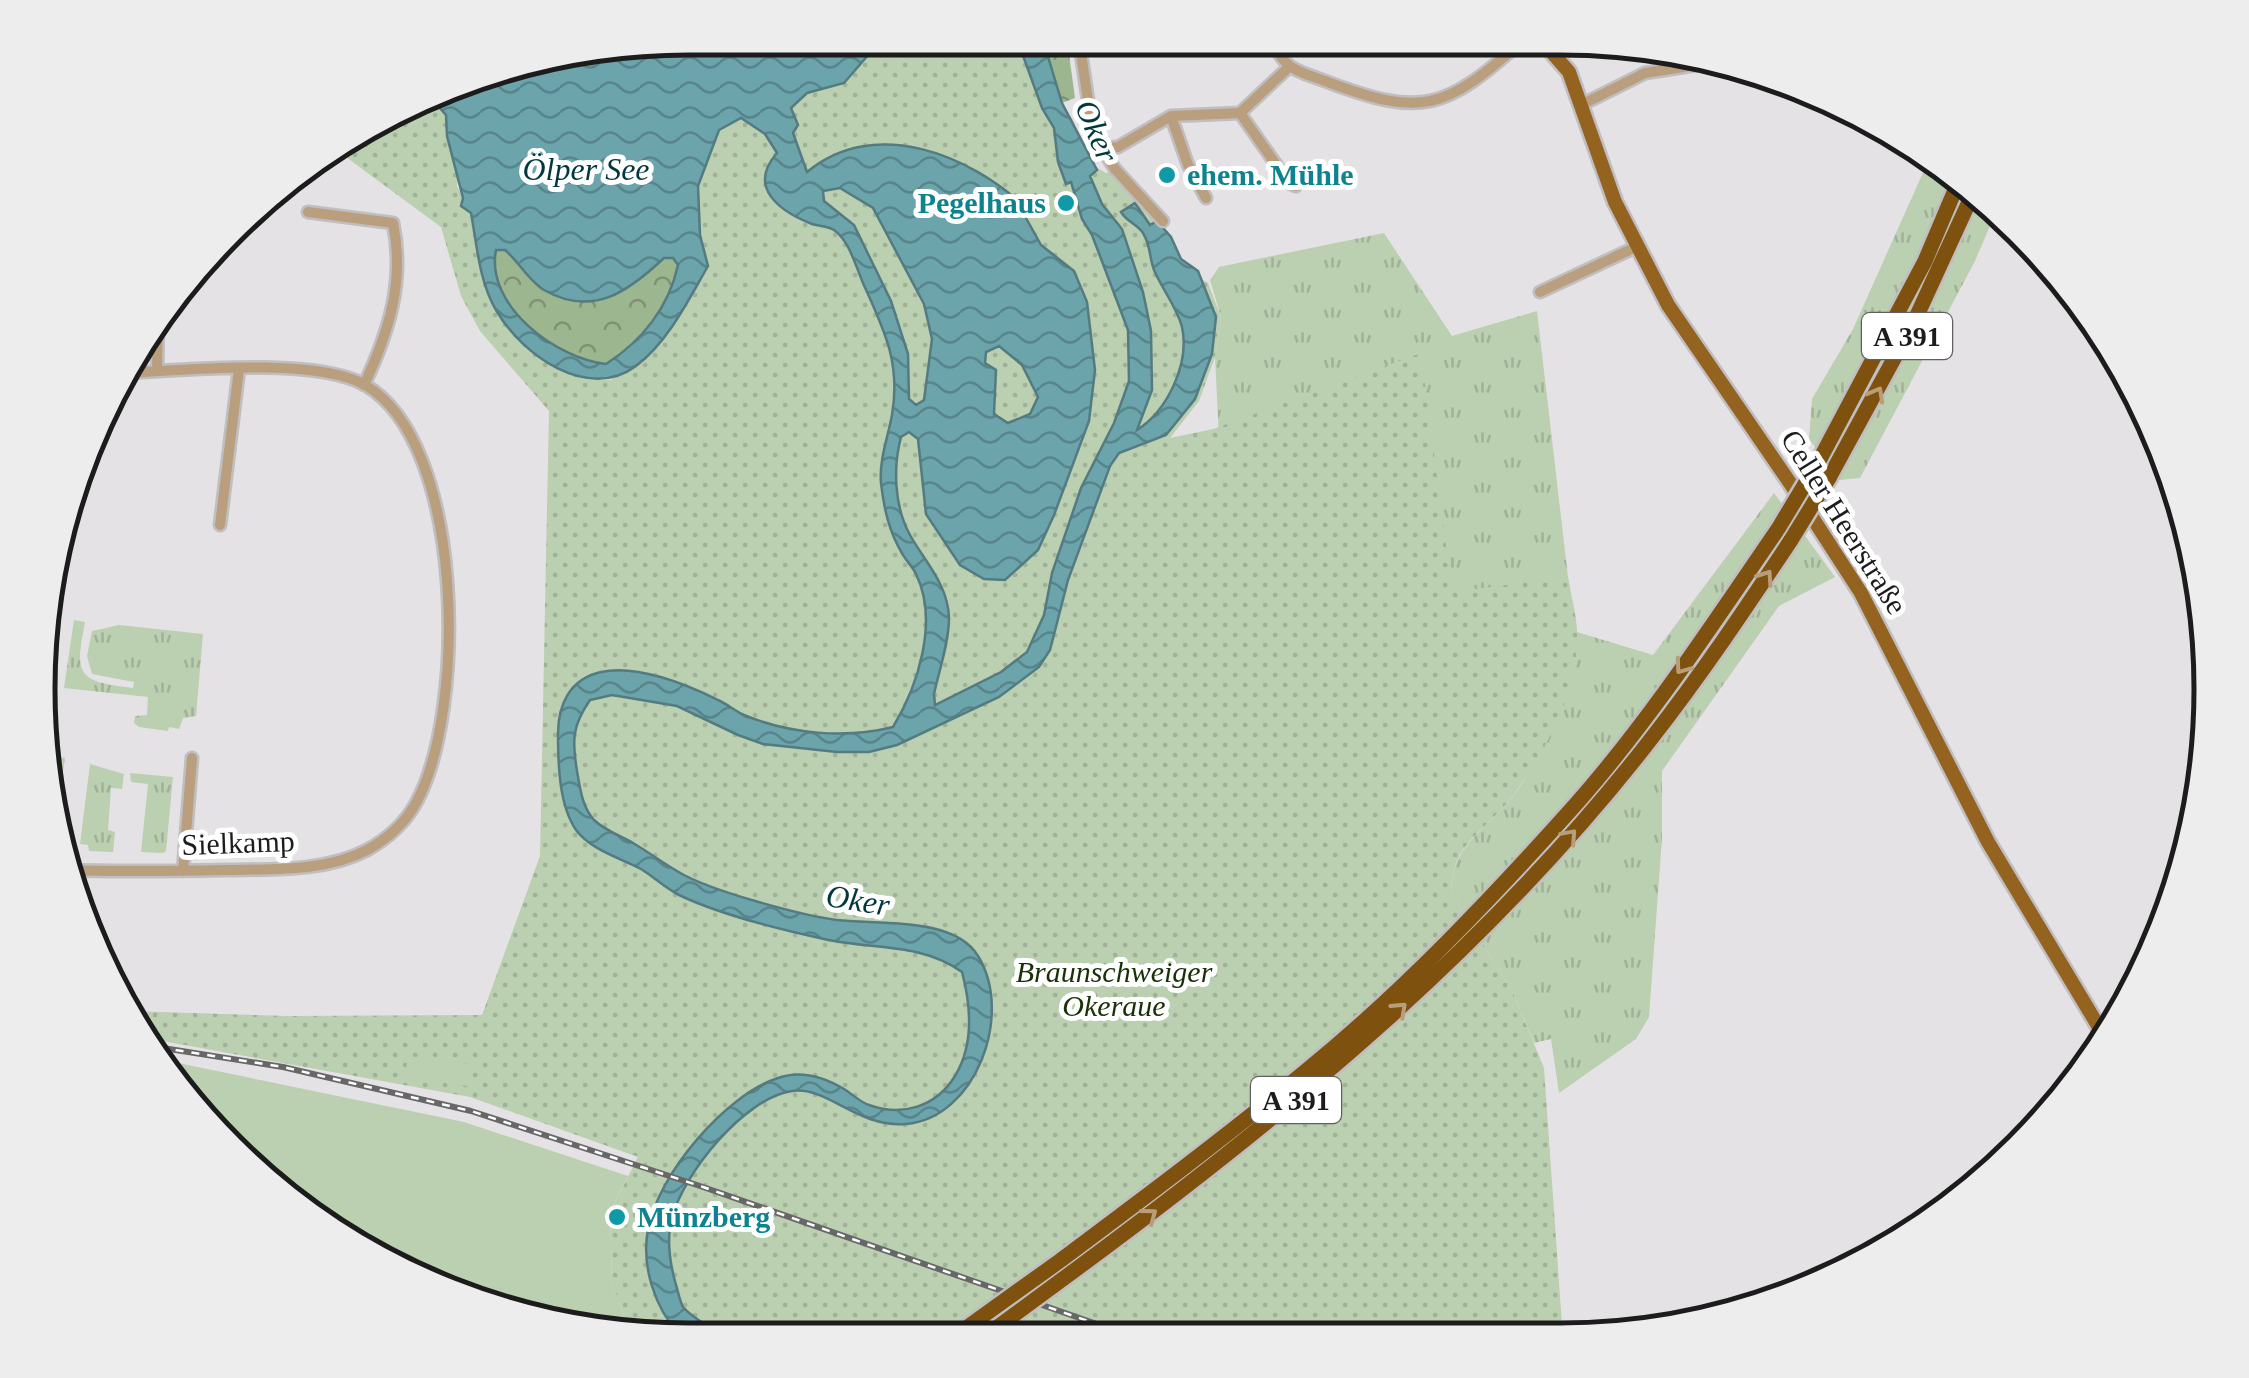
<svg xmlns="http://www.w3.org/2000/svg" width="2249" height="1378" font-family="'Times New Roman',serif">
  <style>
    .grass { fill: url(#grass-tufts) }
    .forest { fill: url(#forest-crowns) }
    .park { fill: url(#park-dots) }
    .garden { fill: #bbcfb1 }
    .water { fill: url(#water-waves); stroke: #547b80; stroke-width: 2.5; fill-rule: evenodd }
    .lines { fill: none; stroke-linecap: round; stroke-linejoin: round }
    .minor-casing { stroke: #c1bec1; stroke-width: 15 }
    .major-casing { stroke: #c1bec1; stroke-width: 19 }
    .highway-casing { stroke: #c1bec1; stroke-width: 20 }
    .minor { stroke: #ba9f7f; stroke-width: 10 }
    .major { stroke: #946320; stroke-width: 14 }
    .highway { stroke: #7e510e; stroke-width: 15 }
    .rail-casing { stroke: #686768; stroke-width: 6 }
    .rail { stroke: #fff; stroke-width: 2.5; stroke-dasharray: 8; stroke-linecap: butt }
    .highway-bridge-casing { stroke: #c1bec1; stroke-width: 20; stroke-linecap: butt }
    .highway-bridge { stroke: #7e510e; stroke-width: 15 }
    .oneway { stroke: #b89f7a }
    .culture-dot { fill: #0f9aa8; stroke: #fff; stroke-width: 4 }
    .labels { text-anchor: middle; stroke-width: 10; stroke-linejoin: round; paint-order: stroke }
    .shield { fill: #fff; stroke: #616061; stroke-width: 2.5 }
    .shield-label { font-size: 28px; font-weight: bold; fill: #1d1c1d }
    .culture-label { font-size: 30px; font-weight: bold; fill: #0d838f; stroke: #fff; text-anchor: start }
    .street-label { font-size: 30px; fill: #1d1c1d; stroke: #fff }
    .park-label { font-size: 30px; font-style: italic; fill: #193107; stroke: #fff }
    .water-label { font-size: 32px; font-style: italic; fill: #00383d; stroke: #fff }
    .rim { fill: none; stroke: #1d1c1d; stroke-width: 5 }
  </style>
  <defs>
    <pattern id="grass-tufts" width="24" height="20" patternUnits="userSpaceOnUse" patternTransform="scale(2.5)"><rect width="24" height="20" fill="#bbcfb1"/><path d="M3 7l-1-3M5 7V3M7 7l1-3M15 17l-1-3M17 17v-4M19 17l1-3" fill="none" stroke="#a0b198"/></pattern>
    <pattern id="forest-crowns" width="20" height="18" patternUnits="userSpaceOnUse" patternTransform="scale(2.5)"><rect width="20" height="18" fill="#9cb68f"/><path d="M2 6a3 3 0 1 1 6 0M12 15a3 3 0 1 1 6 0" fill="none" stroke="#7f9374"/></pattern>
    <pattern id="park-dots" width="8" height="8" patternUnits="userSpaceOnUse" patternTransform="scale(2.5)"><rect width="8" height="8" fill="#bbcfb1"/><path d="M2 2h.1M6 6h.1" fill="none" stroke="#a0b198" stroke-width="1.8" stroke-linecap="round"/></pattern>
    <pattern id="water-waves" width="16" height="10" patternUnits="userSpaceOnUse" patternTransform="scale(2.5)"><rect width="16" height="10" fill="#6ba4ab"/><path d="M0 5q4-4 8 0t8 0" fill="none" stroke="#57858b"/></pattern>
  </defs>
  <rect width="100%" height="100%" fill="#e5e2e5"/>
  <!-- grass -->
  <path class="grass" d="M1930,157L1956,172L1997,210L1975,261L1860,478L1840,480L1809,439L1812,399L1853,329Z
    M1384,233L1452,336L1537,311L1568,577L1577,632L1653,655L1774,493L1835,577L1779,606L1662,771V838L1649,1017L1636,1039L1559,1093L1551,1039L1534,1043L1513,993L1451,892C1452,846 1481,834 1508,802C1528,778 1542,749 1556,721L1251,1074L1215,357L1221,317L1210,280L1219,267Z
    M74,620L85,622C74,677 78,681 133,688L134,682L92,674L87,656L92,631L119,625L203,634L196,716L183,718L179,729L169,727L168,731L139,727L134,723L135,716L147,715L148,697L64,688Z
    M49,757L65,758L57,809Z
    M90,764L124,774L122,789L111,788L108,830L115,832L113,852L89,851L88,845L80,844Z
    M130,773L173,777L166,851L163,853L141,852L148,784L131,782Z"/>
  <!-- forest -->
  <path class="forest" d="M1043,40H1067L1075,98L1062,103Z
    M496,250H505C518,261 530,282 544,290C594,319 628,291 664,258H673L678,265C669,307 642,341 606,364C556,358 485,306 496,250Z"/>
  <!-- park -->
  <path class="park" d="M877,39L1043,40L1062,103L1073,120L1091,164L1106,173L1114,172L1171,237L1181,259L1195,267L1202,279L1208,283L1221,317L1215,357L1199,401L1170,438L1213,429L1421,353L1452,592L1568,577C1571,595 1576,613 1577,630C1580,689 1545,754 1510,799C1483,834 1452,842 1451,892L1513,993L1544,1068L1563,1339L631,1335L612,1283L610,1212L638,1157L470,1097L140,1037L128,1011L287,1016L482,1015L540,856L549,411L480,331L461,296L441,227L335,149L431,98L446,115L447,136L458,172L457,186L471,213L483,280L511,330L538,356L569,374L589,380H611L708,266L700,235L698,186L719,130L741,118L798,125L791,108L807,93L844,83L876,46Z"/>
  <!-- garden -->
  <path class="garden" d="M408,1056L471,1064L468,1086L405,1078Z
    M154,1058L464,1122L628,1176L610,1212L612,1283L631,1335H605L440,1291L293,1206Z"/>
  <!-- water -->
  <path class="water" d="M689,38L877,39L876,46L844,83L807,93L791,108L798,125L793,133L807,172C874,116 970,154 1027,209L1026,218L1041,245L1074,271L1087,302L1095,370L1089,421L1054,515L1038,550L1005,580L984,579L960,565L926,514L918,439L909,432L901,437C893,467 894,506 910,535C925,562 948,584 949,618C949,642 939,671 934,694L935,705L1001,672L1027,652L1044,615L1052,573L1081,488L1114,423L1129,381L1128,330L1092,235L1082,219L1071,182L1066,184L1058,162L1054,128L1042,108L1017,39L1043,40L1062,103L1097,170L1090,176L1102,204L1122,229L1143,292L1151,331L1152,390L1137,430C1167,411 1190,364 1182,327C1177,307 1162,289 1154,270C1149,257 1151,246 1143,233C1137,224 1127,222 1121,212L1135,203L1150,225L1157,221L1171,237L1181,259L1198,271L1216,317L1212,354L1195,399L1166,435L1119,453L1110,466L1068,580L1050,650L1039,667L999,697L897,745L869,752H837L763,744L738,735L677,706L612,695L590,700C572,726 572,740 577,771C580,788 582,807 594,820C604,830 621,836 633,843C650,853 667,866 684,875C716,892 800,915 837,920C877,925 954,916 978,956C1014,1014 976,1118 906,1124C857,1128 828,1086 792,1091C744,1098 683,1174 672,1218C666,1240 670,1264 676,1285C678,1291 680,1302 683,1307C691,1317 709,1326 719,1334L726,1335H679C655,1307 641,1267 648,1229C658,1175 725,1095 778,1078C800,1070 824,1077 844,1089C852,1094 860,1102 869,1105C902,1117 936,1107 955,1076C974,1045 971,1006 962,972C920,942 872,950 824,939C778,929 721,915 679,895C665,888 654,877 641,869C620,858 591,850 576,830C559,805 558,764 558,734C558,704 570,679 601,672C636,664 686,684 718,700C727,704 735,711 744,715C790,734 845,739 893,727C918,686 939,621 916,574C913,567 907,562 903,555C889,532 884,509 881,483C879,460 888,437 892,415C901,362 884,330 863,283C856,267 849,240 834,230C829,226 818,226 812,224C779,211 747,187 777,153L765,134L741,118L719,130L698,186L700,235L708,266C689,299 668,342 636,366C588,402 522,355 496,310C479,281 477,245 471,213L461,206L463,198L447,136L446,115L431,98L480,72ZM840,188L873,208L924,304L932,339L924,400L916,405L909,399L908,354L891,301L854,225L824,201L823,191ZM496,250H505C518,261 530,282 544,290C593,318 629,291 664,258H673L678,265C669,307 642,341 606,364C557,359 485,306 496,250ZM999,346L1022,365L1038,397L1030,414L1008,423L994,414L996,370L985,363L986,352Z"/>
  <g class="lines">
    <!-- minor casing -->
    <g class="minor-casing">
      <path id="minor" d="M1079,40L1093,134L1115,169L1163,221
        M1273,41C1284,70 1298,71 1325,81C1422,118 1445,110 1521,42
        M1583,104L1645,73L1715,62
        M1240,113L1289,183L1296,186
        M1171,116L1188,165L1206,198
        M1104,148L1118,147L1171,116L1240,113L1289,67
        M308,212L393,223C405,281 389,332 364,385
        M1540,292L1636,247
        M157,371L158,315
        M220,525L239,369
        M67,870C120,872 173,871 226,870C273,869 325,872 367,850C387,839 405,823 416,803C466,713 466,443 365,385C316,357 184,370 125,373
        M183,871L192,758"/>
    </g>
    <!-- major casing -->
    <g class="major-casing">
      <path id="major" d="M1536,42L1549,49L1569,72L1615,202L1668,305L1790,483L1861,593L1988,842L2106,1039"/>
    </g>
    <!-- highway casing -->
    <g class="highway-casing">
      <path id="highway" d="M1820,459L1925,261L1961,176
        M1829,478L1914,322L1975,189
        M1061,1260C1144,1198 1227,1136 1307,1070C1404,991 1493,897 1576,804C1651,719 1714,622 1778,529
        M1071,1273C1283,1117 1488,949 1651,739C1701,675 1746,608 1791,540"/>
    </g>
    <!-- minor -->
    <use href="#minor" class="minor"/>
    <!-- major -->
    <use href="#major" class="major"/>
    <!-- highway -->
    <use href="#highway" class="highway"/>
    <!-- rail casing -->
    <g class="rail-casing">
      <path id="rail" d="M144,1045L283,1067L471,1111L703,1187L1134,1337"/>
    </g>
    <!-- rail -->
    <use href="#rail" class="rail"/>
    <!-- highway-bridge casing -->
    <g class="highway-bridge-casing">
      <path id="highway-bridge" d="M1778,529L1820,459
        M1791,540L1829,478
        M955,1336L1061,1260
        M984,1337L1071,1273"/>
    </g>
    <!-- highway-bridge -->
    <use href="#highway-bridge" class="highway-bridge"/>
  </g>
  <!-- one-way arrows -->
  <defs><path id="oneway-chevron" d="M-2-3.5L2.5 0L-2 3.5" fill="none" stroke-width="1.6" stroke-linecap="round" stroke-linejoin="round" transform="scale(2.5)"/></defs>
  <g class="oneway">
    <use href="#oneway-chevron" transform="translate(1877 394) rotate(-61)"/>
    <use href="#oneway-chevron" transform="translate(1766 577) rotate(-56)"/>
    <use href="#oneway-chevron" transform="translate(1682 667) rotate(126)"/>
    <use href="#oneway-chevron" transform="translate(1570 836) rotate(-48)"/>
    <use href="#oneway-chevron" transform="translate(1400 1009) rotate(-43)"/>
    <use href="#oneway-chevron" transform="translate(1150 1215) rotate(-37)"/>
  </g>
  <!-- markers -->
  <g class="culture-dot">
    <circle cx="1167" cy="175" r="10"/>
    <circle cx="1066" cy="203" r="10"/>
    <circle cx="617" cy="1217" r="10"/>
  </g>
  <g class="labels">
    <!-- shield labels -->
    <g class="shield">
      <rect x="1862" y="313" width="90" height="46" rx="8"/>
      <rect x="1251" y="1077" width="90" height="46" rx="8"/>
    </g>
    <g class="shield-label">
      <text x="1907" y="346">A 391</text>
      <text x="1296" y="1110">A 391</text>
    </g>
    <!-- culture labels -->
    <g class="culture-label">
      <text x="1187" y="185">ehem. Mühle</text>
      <text x="1046" y="213" text-anchor="end">Pegelhaus</text>
      <text x="637" y="1227">Münzberg</text>
    </g>
    <!-- street labels -->
    <g class="street-label">
      <text transform="translate(1844 522) rotate(58)" y="10">Celler Heerstraße</text>
      <text transform="translate(238 843) rotate(-2)" y="10">Sielkamp</text>
    </g>
    <!-- park labels -->
    <g class="park-label">
      <text x="1114" y="982">Braunschweiger<tspan x="1114" dy="34">Okeraue</tspan></text>
    </g>
    <!-- water labels -->
    <g class="water-label">
      <text transform="translate(1097 131) rotate(67)" y="11">Oker</text>
      <text x="586" y="180">Ölper See</text>
      <text transform="translate(858 900) rotate(9)" y="11">Oker</text>
    </g>
  </g>
  <!-- crop -->
  <path d="M0 0H2249V1378H0ZM689 55H1560A634 634 0 0 1 2194 689V689A634 634 0 0 1 1560 1323H689A634 634 0 0 1 55 689V689A634 634 0 0 1 689 55Z" fill="#ededed" fill-rule="evenodd"/>
  <path class="rim" d="M689 55H1560A634 634 0 0 1 2194 689V689A634 634 0 0 1 1560 1323H689A634 634 0 0 1 55 689V689A634 634 0 0 1 689 55Z"/>
</svg>
